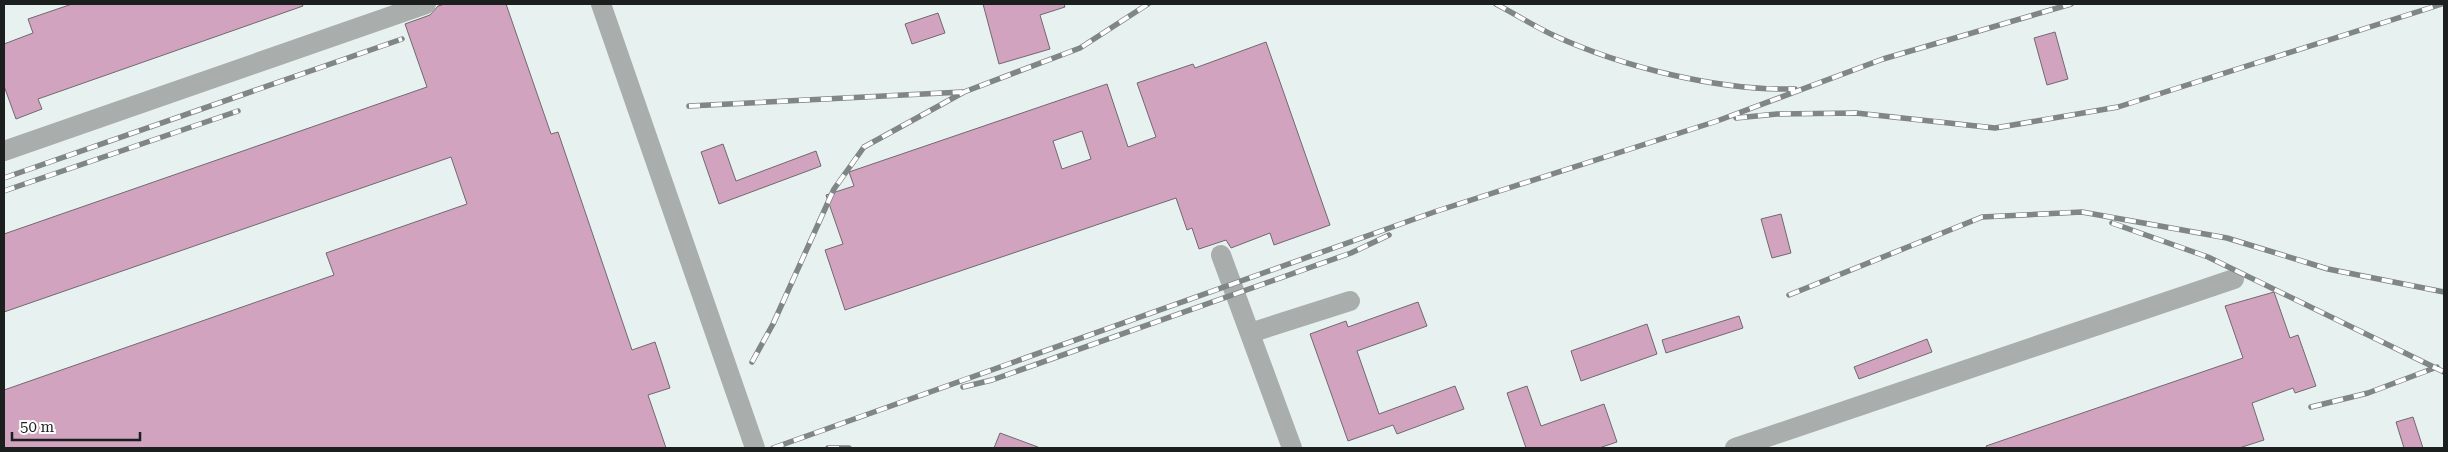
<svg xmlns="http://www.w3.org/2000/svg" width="2448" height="452" font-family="'Roboto Serif',serif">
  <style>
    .building { fill: #d1a3bf; stroke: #71696e; fill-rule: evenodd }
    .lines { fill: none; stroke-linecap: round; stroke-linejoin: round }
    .minor { stroke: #a9aead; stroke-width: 20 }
    .rail-casing { stroke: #7f8685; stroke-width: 5.5 }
    .rail { stroke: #fff; stroke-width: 4; stroke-dasharray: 11; stroke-linecap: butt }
  </style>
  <rect width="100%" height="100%" fill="#e7f2f0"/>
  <!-- building -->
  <path class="building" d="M72,4H302L303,6L38,99L42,109L16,119L4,86V44L33,33L28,19Z
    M445,4H506L551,134L558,132L632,350L655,342L670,388L648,395L666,448H4V390L334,275L326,253L467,204L451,157L4,312V234L427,87L405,24L430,15L438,6Z
    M983,4H1064L1065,7L1040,15L1050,49L999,64Z
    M938,13L945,33L912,44L905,24Z
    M2055,32L2068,79L2047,85L2034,38Z
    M1266,42L1330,225L1274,245L1270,233L1231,248L1226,240L1199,249L1192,228L1187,230L1176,198L845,310L825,250L843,244L826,195L854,186L849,172L1107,84L1128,147L1156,137L1137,83L1193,64L1195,68ZM1082,131L1091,159L1062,169L1053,141Z
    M723,144L736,181L816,151L821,166L719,204L701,152Z
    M1781,214L1791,253L1772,258L1761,219Z
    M2274,292L2290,338L2298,335L2316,386L2295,393L2293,388L2252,403L2264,440L2239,448H1987L1986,446L2243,358L2225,306Z
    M1418,302L1427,326L1357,351L1379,414L1455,386L1464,409L1397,434L1393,425L1348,441L1310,334L1346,321L1348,327Z
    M1739,316L1743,328L1666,353L1662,340Z
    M1647,324L1657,354L1581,381L1571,351Z
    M1927,339L1932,352L1859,379L1854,367Z
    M1527,386L1541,426L1604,404L1617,442L1599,448H1526L1507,393Z
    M2413,417L2423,448H2404L2396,422Z
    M1000,433L1038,447L1037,448H994Z"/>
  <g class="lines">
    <!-- minor -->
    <path class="minor" d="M601,4L755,448
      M4,151L426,4
      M1221,255L1292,448
      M1250,333L1350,301
      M1735,448L2234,279"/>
    <!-- rail casing -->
    <g class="rail-casing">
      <path id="rail" d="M1496,4C1515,14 1534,26 1553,35C1622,67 1719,91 1795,89
        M689,106L962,92
        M1736,118L1777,114L1856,113L1995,128L2118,107L2442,4
        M4,178L402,39
        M4,191L238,111
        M2112,223L2208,257L2444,372
        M1789,295L1982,217L2082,212L2227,238L2328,269L2444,292
        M752,362L773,324L834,189L864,147L964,92L1080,48L1148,4
        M963,387L992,380L1351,253L1389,235
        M2311,407L2368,393L2437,367
        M773,448L1437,211L1717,121L1883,59L2071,4
        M828,448H849"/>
    </g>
    <!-- rail -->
    <use href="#rail" class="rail"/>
  </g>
  <!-- border -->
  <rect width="2448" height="452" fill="none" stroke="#1b1f1e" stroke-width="10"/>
  <!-- scale -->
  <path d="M12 432v8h128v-8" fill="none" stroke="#1b1f1e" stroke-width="2.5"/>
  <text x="20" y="432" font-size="15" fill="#1b1f1e" stroke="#ffffff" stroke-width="4" paint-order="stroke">50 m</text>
</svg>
